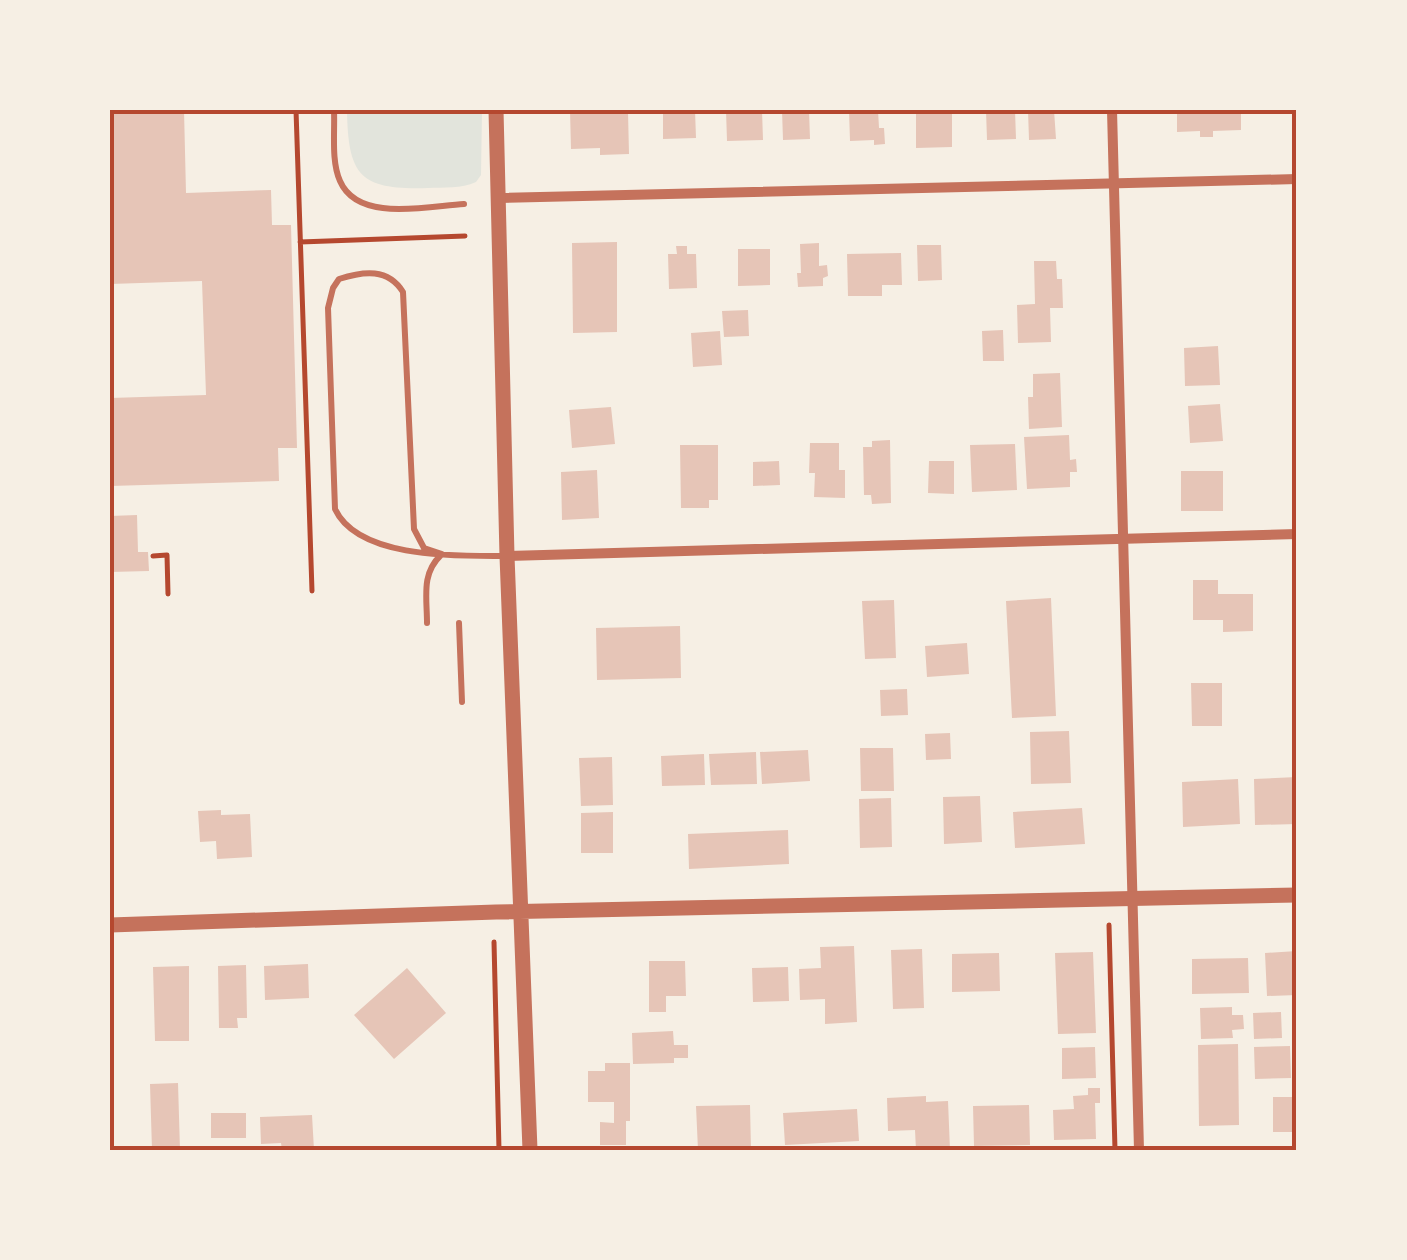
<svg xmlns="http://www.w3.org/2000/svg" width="1407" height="1260" font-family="'Noto Serif',serif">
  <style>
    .green { fill: #e2e4dc }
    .building { fill: #e6c5b7 }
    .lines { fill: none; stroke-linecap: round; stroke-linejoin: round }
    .path { stroke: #b5482f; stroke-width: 5 }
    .service { stroke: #c5725c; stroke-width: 6 }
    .minor { stroke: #c5725c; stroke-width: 10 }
    .tertiary { stroke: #c5725c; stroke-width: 15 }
    .neatline { fill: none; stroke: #b5482f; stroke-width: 4 }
  </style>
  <rect width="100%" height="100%" fill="#f6efe4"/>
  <!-- green -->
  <path class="green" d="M347,110H482L481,175L476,182C461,189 444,187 428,188C361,190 348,177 347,110Z"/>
  <!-- building -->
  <path class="building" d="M110,110H184L186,193L271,190L272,225H291L297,448H278L279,481L110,486V398L206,395L202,281L110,284Z
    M570,110L628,112L629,154L600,155V148L571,149Z
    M663,110H695L696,138L663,139Z
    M726,110H762L763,140L727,141Z
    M782,110H809L810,139L783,140Z
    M849,110H878L879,128H884L885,144L874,145V140L850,141Z
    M916,110H952V147L916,148Z
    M986,110H1015L1016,139L987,140Z
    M1028,110H1054L1056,139L1029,140Z
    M1177,110H1241V130L1213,131V137H1200V131L1177,132Z
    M617,242V332L573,333L572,243Z
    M819,243V266L827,265L828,276L823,278V286L798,287L797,273H801L800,244Z
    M917,245H941L942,280L918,281Z
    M676,246H687V254H696L697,288L669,289L668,254H677Z
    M738,249H770V285L738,286Z
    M901,253L902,285H882V296H848L847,254Z
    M1034,261H1056L1057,279H1062L1063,308H1050L1051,342L1018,343L1017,305L1035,304Z
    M748,310L749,336L724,337L722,311Z
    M1003,330L1004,361H983L982,331Z
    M720,331L722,365L693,367L691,333Z
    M1218,346L1220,385L1185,386L1184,348Z
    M1060,373L1062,427L1029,429L1028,397H1033V374Z
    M1220,404L1223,441L1190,443L1188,406Z
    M611,407L615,444L572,448L569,410Z
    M1069,435L1070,460L1076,459L1077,472H1070V487L1027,489L1024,437Z
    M890,440L891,503L872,504L871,495H864L863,447H872V441Z
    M810,443H839V470H845V498L814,497L815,473H809Z
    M1015,444L1017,490L972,492L970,445Z
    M680,445H718V500H709V508H681Z
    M779,461L780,485L753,486V462Z
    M929,461H954V494L928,493Z
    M597,470L599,518L562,520L561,472Z
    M1181,471H1223V511H1181Z
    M137,515L138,552H148L149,571L110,572V516Z
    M1193,580H1218V594H1253V631L1223,632V620H1193Z
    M1051,598L1056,716L1012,718L1006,601Z
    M894,600L896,658L865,659L862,601Z
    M680,626L681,678L597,680L596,628Z
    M967,643L969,674L927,677L925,646Z
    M1191,683H1222V726H1192Z
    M907,689L908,715L881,716L880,690Z
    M1069,731L1071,783L1031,784L1030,732Z
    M950,733L951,759L926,760L925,734Z
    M860,748H893L894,791H861Z
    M808,750L810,781L762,784L760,752Z
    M756,752L757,784L711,785L709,754Z
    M704,754L705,785L662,786L661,756Z
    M612,757L613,805L581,806L579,758Z
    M1297,777V824L1255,825L1254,779Z
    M1238,779L1240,824L1183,827L1182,782Z
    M980,796L982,842L944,844L943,797Z
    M891,798L892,847L860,848L859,799Z
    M1082,808L1085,844L1015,848L1013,812Z
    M221,810V815L250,814L252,857L217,859L216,841L200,842L198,811Z
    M613,812V853H581V813Z
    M788,830L789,864L689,869L688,834Z
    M854,946L857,1022L825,1024V999L800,1000L799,969L821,968L820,947Z
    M922,949L924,1008L893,1009L891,950Z
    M1297,951V995L1267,996L1265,953Z
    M1093,952L1096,1033L1058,1034L1055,953Z
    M999,953L1000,991L952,992V954Z
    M1248,958L1249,993L1192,994V959Z
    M649,961H685L686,996H666V1012H649Z
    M308,964L309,998L265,1000L264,966Z
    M246,965L247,1018H237L238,1028H219L218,966Z
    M189,966V1041H155L153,967Z
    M788,967L789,1001L753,1002L752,968Z
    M407,968L446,1013L394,1059L354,1015Z
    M1232,1007V1015H1243L1244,1029L1232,1030L1233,1038L1201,1039L1200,1008Z
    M1281,1012L1282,1038L1254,1039L1253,1013Z
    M673,1031L674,1045H688V1058H674V1063L633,1064L632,1033Z
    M1238,1044L1239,1125L1199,1126L1198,1045Z
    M1290,1046L1291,1078L1255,1079L1254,1047Z
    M1095,1047L1096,1078L1062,1079V1048Z
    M605,1063H630V1121H626V1145H600V1122L614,1123V1102H588V1071H605Z
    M178,1083L180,1150H152L150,1084Z
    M1088,1088H1100V1103H1095L1096,1139L1054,1140L1053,1110L1074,1109L1073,1096L1088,1095Z
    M926,1096V1102L948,1101L950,1150H916L915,1130L888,1131L887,1098Z
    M1273,1097H1297V1132H1273Z
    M750,1105L751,1150H698L696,1106Z
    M1029,1105L1030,1145L974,1146L973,1106Z
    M857,1109L859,1141L785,1145L783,1113Z
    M211,1113H246V1138H211Z
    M312,1115L314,1150H282L281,1143L261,1144L260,1117Z"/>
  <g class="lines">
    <!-- path -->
    <path class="path" d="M296,110L312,591
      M300,242L465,236
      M153,556L167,555L168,594
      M1109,925L1115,1150
      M494,942L499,1150"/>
    <!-- service -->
    <path class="service" d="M334,110C335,132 331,161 340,181C358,223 428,206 464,204
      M442,554L424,548L414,529L403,292C388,268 364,271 339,279L333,288L328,308L335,509C358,559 458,556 505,556
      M427,623C427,597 421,574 441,555
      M459,623L462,702"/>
    <!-- minor -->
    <path class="minor" d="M1112,110L1139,1150
      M499,198L1297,179
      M507,556L1297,534"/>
    <!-- tertiary -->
    <path class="tertiary" d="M496,110L507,556L530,1150
      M110,925L496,912L1297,895"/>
  </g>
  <!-- border -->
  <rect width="1407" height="1260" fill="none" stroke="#f6efe4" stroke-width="225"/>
  <rect x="112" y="112" width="1182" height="1036" class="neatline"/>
</svg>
